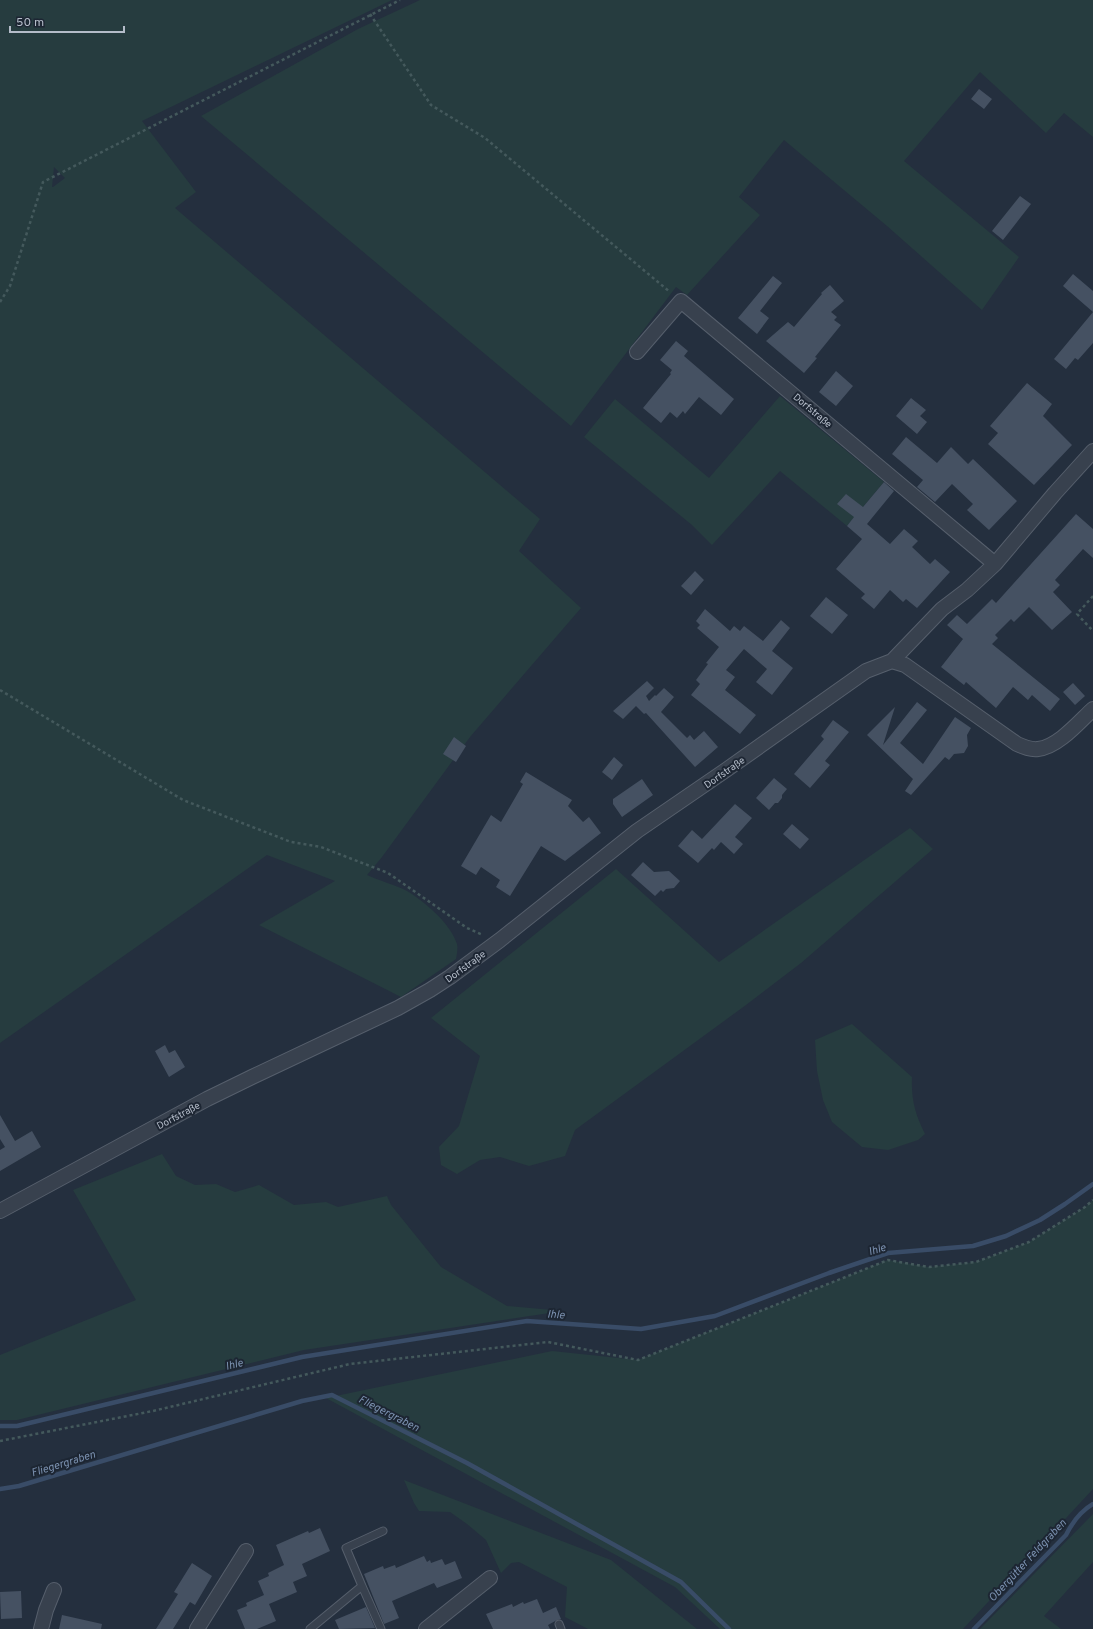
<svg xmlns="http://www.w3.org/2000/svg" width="1093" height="1629" font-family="Overpass,sans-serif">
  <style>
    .green { fill: #263c3f; fill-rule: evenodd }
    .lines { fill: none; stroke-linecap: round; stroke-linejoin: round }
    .stream { stroke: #394c67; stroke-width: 4.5 }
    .building { fill: #455162 }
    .lane-casing { stroke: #565f6c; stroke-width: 9 }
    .street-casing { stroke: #565f6c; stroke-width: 16 }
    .path { stroke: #44595c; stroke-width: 2.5; stroke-dasharray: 3 3; stroke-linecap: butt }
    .lane { stroke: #38414e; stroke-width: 7 }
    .street { stroke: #38414e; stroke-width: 14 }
    .labels { text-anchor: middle; stroke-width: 4; stroke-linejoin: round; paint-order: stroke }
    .street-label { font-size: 10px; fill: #b4bcc9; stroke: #1d2633 }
    .water-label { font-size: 11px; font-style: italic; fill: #7c92b1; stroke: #1d2633 }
  </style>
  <rect width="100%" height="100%" fill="#242f3e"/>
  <!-- green -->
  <path class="green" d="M0,0H392L142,121L196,192L175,208L540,519L519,551L581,608L470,737L382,857L367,875C379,881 394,884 407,891C424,901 451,924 457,944C458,948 457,954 456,959L401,997L259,925L335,881L267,855L0,1043ZM54,167L65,178L53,187H52Z
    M420,0H1093V137L1064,113L1046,133L980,72L904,161L1019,257L982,310L887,226L784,140L739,197L760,215L687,295L676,287L571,426L201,116L358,29Z
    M780,396L884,482L847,526L780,471L712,545L692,525L584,437L615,399L709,478Z
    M910,828L933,849L801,963L746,1005L575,1130L565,1156L529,1166L500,1157L480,1160L457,1174L441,1165L439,1147L459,1126L480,1056L431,1018L616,869L719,962Z
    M852,1024L912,1077C911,1099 915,1114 925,1134L918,1140L888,1150L862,1147L832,1122L823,1100L817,1071L815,1040Z
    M162,1154L176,1176L195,1185L216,1184L235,1192L259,1185L294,1205L326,1202L338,1207L387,1196L391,1205L441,1267L507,1306L563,1311L304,1350L17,1420H0V1355L136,1300L73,1190Z
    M1093,1200V1489L963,1629H720L675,1587L326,1398L552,1351L638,1360L888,1260L929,1267L976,1262L1029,1242L1085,1207Z
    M404,1480L611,1560L697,1629H588L565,1617L567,1587L519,1562L511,1563L501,1573L486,1540L467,1524L450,1512L419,1511L414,1503Z
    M1093,1514V1562L1044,1616L1061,1629H980Z"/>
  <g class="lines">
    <!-- stream -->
    <path class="stream" d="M0,1426H17L302,1357L527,1321L641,1329L715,1316L829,1273L888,1253L973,1246L1006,1236L1040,1220L1065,1204L1093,1184
      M0,1489L19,1486L302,1401L332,1395L467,1463L681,1582L729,1629
      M974,1629L1066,1535C1072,1523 1081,1511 1093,1504"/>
  </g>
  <!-- building -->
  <path class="building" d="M979,89L992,99L984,109L971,99Z
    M1020,196L1031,204L1003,240L992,231Z
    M1073,274L1093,291V312L1063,286Z
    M773,276L782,283L760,311L769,318L757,334L738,318Z
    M830,285L844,301L831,312L837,317L834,320L841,325L815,357L817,358L804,373L766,341L788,322L794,327L822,294L821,293Z
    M1093,312V343L1078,360L1075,358L1066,369L1054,359Z
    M676,341L688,351L684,356L734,399L721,415L699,397L685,414L683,411L677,418L670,412L661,423L643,408L671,374L670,373L672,370L660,360Z
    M836,371L853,386L836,406L819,392Z
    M1027,383L1052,404L1043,416L1072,445L1034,485L988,444L998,433L990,426Z
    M911,398L926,410L920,416L927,422L917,434L896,416Z
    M906,437L937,463L951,447L968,464L973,459L1017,501L989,530L967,510L973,504L952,484L935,502L917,487L923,480L892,454Z
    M884,482L894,491L867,524L890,544L904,529L918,541L912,547L930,564L935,559L950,572L917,608L906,599L903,602L890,590L874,609L861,598L865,594L836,569L862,539L847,526L854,517L837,504L846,494L863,507Z
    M1076,514L1093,529V558L1083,549L1055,580L1060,585L1053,592L1072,612L1052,630L1029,607L1014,622L1011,619L995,635L998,638L992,644L1060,699L1050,711L1032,695L1028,700L1013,687L996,708L966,682L964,685L941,667L963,639L947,625L957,615L967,624L992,599L996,603Z
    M695,571L704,580L691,595L681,586Z
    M826,597L848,615L832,634L810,616Z
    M705,609L730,631L734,626L740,631L744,626L763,641L781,620L790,628L772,651L793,668L772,695L756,682L767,669L744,649L726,670L735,677L725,690L756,715L740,734L691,695L700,684L696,680L708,664L706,663L719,647L697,628L700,625L696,621Z
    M647,681L654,688L646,696L649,701L655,695L656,696L664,688L674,697L661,712L687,738L690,735L694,740L704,731L718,747L695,767L646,713L644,714L636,706L623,719L613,711Z
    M1073,683L1085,696L1075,705L1063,692Z
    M917,702L927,710L900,743L923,764L955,717L971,728L967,735L968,746L964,753L954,754L949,760L945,757L911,795L905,791L913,779L867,735L895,707L883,745Z
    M833,720L849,732L825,761L830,765L810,788L794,774L824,739L821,736Z
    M454,737L466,746L456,762L443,754Z
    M614,757L623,765L612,780L602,772Z
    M526,772L572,800L568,806L583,822L589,817L601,833L565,861L541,846L510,896L496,887L500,880L481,867L476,875L461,866L491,815L501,822L523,784L520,782Z
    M774,778L787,789L782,795V798L778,803H775L769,810L756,798Z
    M642,779L653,795L622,817L613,804V799Z
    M735,804L752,818L735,837L743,844L734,854L721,842L714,850L712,848L698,863L678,846L692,830L702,839Z
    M792,824L809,839L800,849L783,834Z
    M643,862L654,872L669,871L680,881L674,888L666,889L663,892L661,890L655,896L631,875Z
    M165,1045L169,1053L175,1050L185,1067L169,1077L155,1051Z
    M0,1115L15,1141L32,1131L41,1147L0,1171V1150L5,1147L0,1139Z
    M320,1528L330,1551L302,1564L307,1576L293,1582L297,1592L269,1604L276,1621L257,1629H245L237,1610L247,1606L246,1603L264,1595L258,1581L269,1576L268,1573L284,1565L276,1545L308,1531L309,1533Z
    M424,1556L427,1562L430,1560L431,1563L442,1559L445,1565L455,1561L462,1578L437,1588L434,1583L392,1601L399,1618L384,1624L364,1574L383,1566L384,1569L395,1565L396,1568Z
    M192,1563L212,1576L195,1605L190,1602L173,1629H156L178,1594L174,1592Z
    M21,1591L22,1618L1,1619L0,1592Z
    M537,1599L543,1613L556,1607L561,1619L557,1620L548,1625L550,1629H493L486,1614L512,1604L513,1607L523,1602L524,1604Z
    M366,1607L375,1628L339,1629L335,1620Z
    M62,1615L102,1624L101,1629H59Z"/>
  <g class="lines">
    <!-- lane casing -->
    <g class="lane-casing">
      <path id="lane" d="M362,1586L346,1548L383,1531
        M559,1624L561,1629
        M310,1629L362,1586L381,1629"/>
    </g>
    <!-- street casing -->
    <g class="street-casing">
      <path id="street" d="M637,352L681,301L995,564
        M892,661L942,609L967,590L995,564L1055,493L1093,451
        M0,1211L207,1099L252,1077L398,1008L430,990L450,977L500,940L637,831L726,770L866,671L892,661L905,665L1017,744C1024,747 1031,750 1038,749C1058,747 1079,722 1093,709
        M41,1629L46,1610L54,1590
        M197,1629L246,1551
        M426,1629L490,1578"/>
    </g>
    <!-- path -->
    <path class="path" d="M370,14L431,105L485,138L670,292
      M0,302L10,286L43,182L400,0
      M1093,596L1077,614L1093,631
      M0,690L183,800L291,842L321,847L388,873L467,928L483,935
      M0,1441L153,1411L350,1364L548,1342L638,1360L888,1260L929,1267L976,1262L1029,1242L1085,1207L1093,1200"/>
    <!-- lane -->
    <use href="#lane" class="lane"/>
    <!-- street -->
    <use href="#street" class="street"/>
  </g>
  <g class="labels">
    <!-- street labels -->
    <g class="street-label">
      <text transform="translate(813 410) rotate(40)" y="4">Dorfstraße</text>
      <text transform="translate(724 772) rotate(-35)" y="4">Dorfstraße</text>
      <text transform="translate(465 966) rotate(-36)" y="4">Dorfstraße</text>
      <text transform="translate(178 1115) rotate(-28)" y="4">Dorfstraße</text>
    </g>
    <!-- water labels -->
    <g class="water-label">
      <text transform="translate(877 1249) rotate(-17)" y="4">Ihle</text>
      <text transform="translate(556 1314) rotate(4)" y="4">Ihle</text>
      <text transform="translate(234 1364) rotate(-14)" y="4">Ihle</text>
      <text transform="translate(389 1413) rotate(27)" y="4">Fliegergraben</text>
      <text transform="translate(63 1463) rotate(-17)" y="4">Fliegergraben</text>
      <text transform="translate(1027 1560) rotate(-47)" y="4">Obergütter Feldgraben</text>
    </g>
  </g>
  <!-- scale -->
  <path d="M10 26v6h114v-6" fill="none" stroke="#b4bcc9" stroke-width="2"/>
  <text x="16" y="26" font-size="12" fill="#b4bcc9" stroke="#1d2633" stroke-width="3" paint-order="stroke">50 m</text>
</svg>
